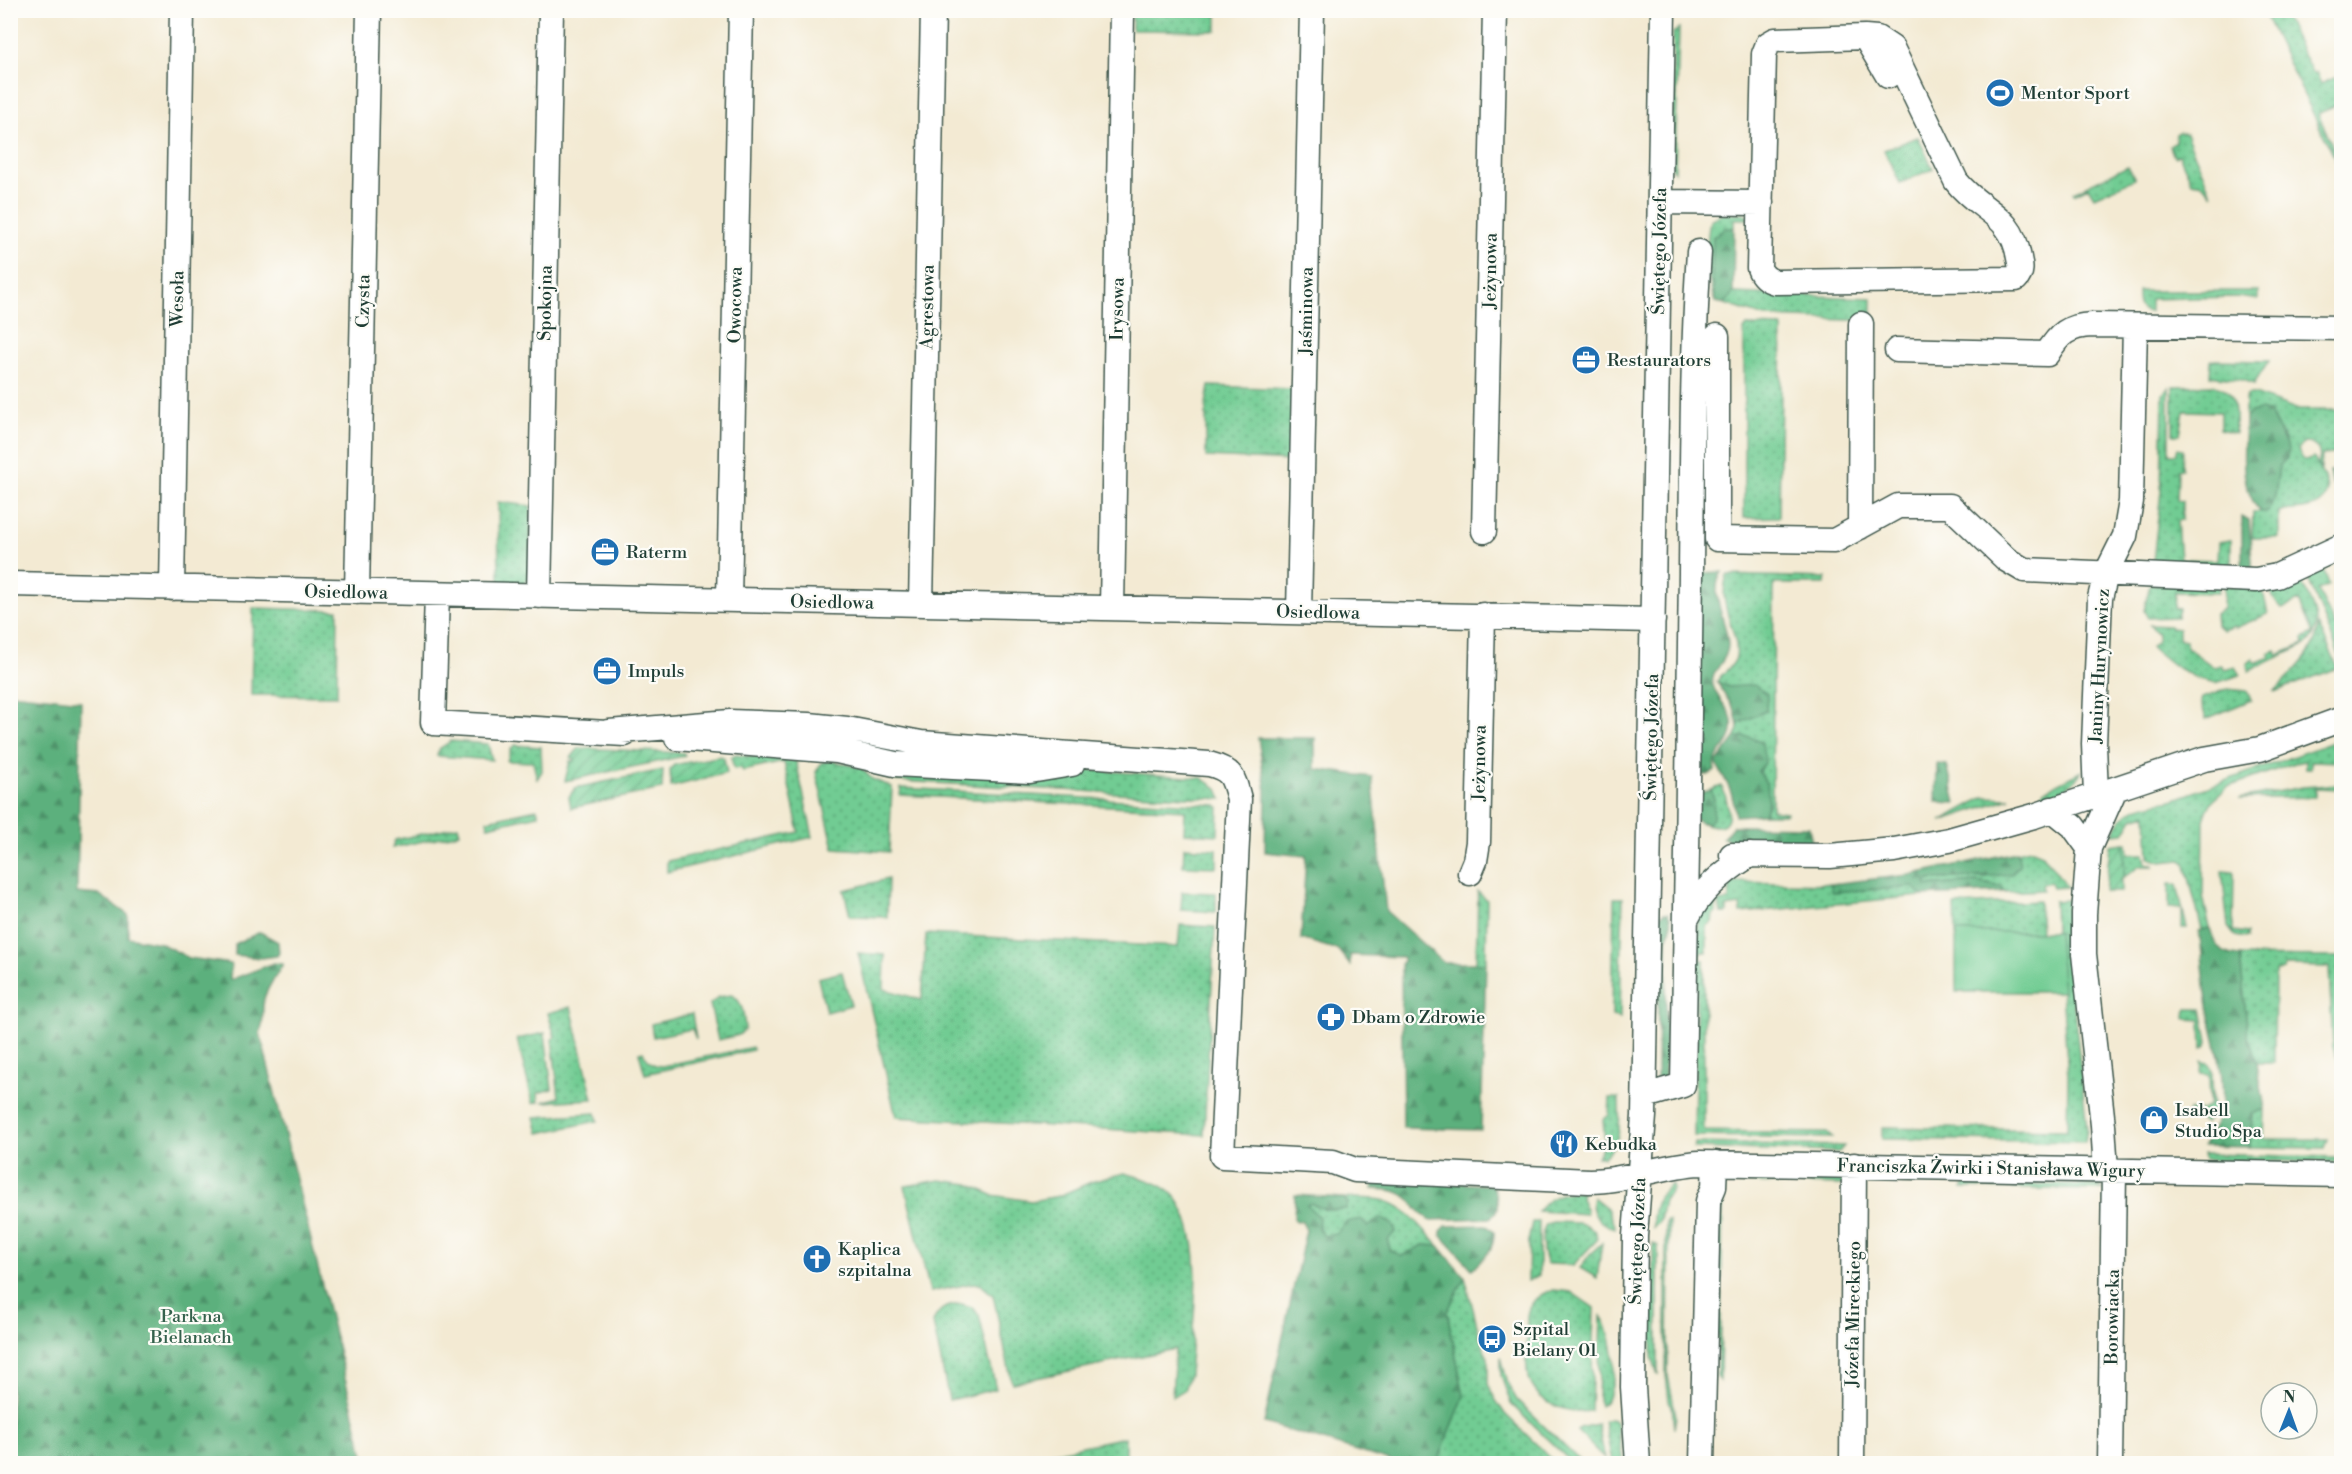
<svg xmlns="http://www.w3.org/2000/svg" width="2352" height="1474" font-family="'Libre Bodoni',serif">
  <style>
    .grass { fill: url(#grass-dots); stroke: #488464; stroke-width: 1.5 }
    .forest { fill: url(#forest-firs); stroke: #3e7658; stroke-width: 1.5 }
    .garden { fill: url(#garden-furrows); stroke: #488464; stroke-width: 1.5 }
    .pitch { fill: #71cc93; stroke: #488464; stroke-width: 1.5 }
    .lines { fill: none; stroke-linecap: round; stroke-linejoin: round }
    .minor-casing { stroke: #3f574c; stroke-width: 27 }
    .minor { stroke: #fff; stroke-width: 24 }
    .labels { text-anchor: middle; stroke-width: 4.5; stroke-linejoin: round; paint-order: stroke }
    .poi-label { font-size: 18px; fill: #1f3d34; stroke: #fdfcf7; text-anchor: start }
    .street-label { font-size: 18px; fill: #1f3d34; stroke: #fdfcf7 }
    .park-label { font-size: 18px; fill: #34614c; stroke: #fdfcf7 }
  </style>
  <defs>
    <pattern id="grass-dots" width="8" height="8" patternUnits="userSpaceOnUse" patternTransform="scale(1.5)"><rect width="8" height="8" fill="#71cc93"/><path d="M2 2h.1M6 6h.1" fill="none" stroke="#5ca779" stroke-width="1.8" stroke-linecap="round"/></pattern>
    <pattern id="forest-firs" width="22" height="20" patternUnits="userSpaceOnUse" patternTransform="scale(1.5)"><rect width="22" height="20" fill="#5cb07d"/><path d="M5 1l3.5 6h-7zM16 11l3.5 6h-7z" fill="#4b9067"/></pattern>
    <pattern id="garden-furrows" width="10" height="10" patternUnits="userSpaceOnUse" patternTransform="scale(1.5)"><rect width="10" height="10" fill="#71cc93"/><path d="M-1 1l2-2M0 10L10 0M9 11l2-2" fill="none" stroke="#5ca779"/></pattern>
  </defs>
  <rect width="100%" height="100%" fill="#fdfcf7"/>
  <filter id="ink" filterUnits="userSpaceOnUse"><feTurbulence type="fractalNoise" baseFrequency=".0167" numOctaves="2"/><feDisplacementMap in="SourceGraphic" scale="12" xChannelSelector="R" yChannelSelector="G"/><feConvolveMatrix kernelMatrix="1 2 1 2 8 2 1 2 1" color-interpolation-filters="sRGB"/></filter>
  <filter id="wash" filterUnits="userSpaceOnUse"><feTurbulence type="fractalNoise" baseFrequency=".008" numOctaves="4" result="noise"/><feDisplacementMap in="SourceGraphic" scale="24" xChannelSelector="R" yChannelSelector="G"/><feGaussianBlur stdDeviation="1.35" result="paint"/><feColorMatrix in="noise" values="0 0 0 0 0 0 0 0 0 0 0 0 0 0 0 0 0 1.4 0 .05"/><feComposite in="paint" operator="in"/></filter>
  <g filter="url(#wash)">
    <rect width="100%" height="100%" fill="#f3ead3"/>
    <!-- grass -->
    <path class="grass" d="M1132,11H1217V31L1132,30Z
      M2263,11H2282L2313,74L2316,72L2321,84L2341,75V102L2318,114L2341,164V171Z
      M1679,29L1675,172L1672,169L1673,33Z
      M2179,132L2186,134L2212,195L2203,184L2192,182L2179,155L2174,157L2170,146L2175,142L2176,134Z
      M1918,137L1933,169L1900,183L1884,150Z
      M2128,166L2135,179L2094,197L2088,187L2074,194L2073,192Z
      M1743,213L1750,219H1734V228H1725L1713,237L1712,274L1715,302C1705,272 1705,251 1710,220L1721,214Z
      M2138,291H2258V300L2238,297L2150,299V312C2137,312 2138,301 2138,291Z
      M1733,293L1872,298V321L1765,317L1725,304Z
      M1747,326L1782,327L1779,517L1744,518V330Z
      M2211,360L2269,361L2254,384L2242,380L2210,376Z
      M2212,385C2239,388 2235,411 2235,433L2220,429V412L2184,411L2180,435H2173V386Z
      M1209,386L1293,389L1292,461L1206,457V404Z
      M2169,387V454H2176L2178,448L2183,449L2182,469L2178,470L2177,500L2182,501V520L2177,521L2180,559L2218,560L2219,542L2231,540V568L2152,570L2161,491L2163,394Z
      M2248,394H2255L2299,410H2341V440L2335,443L2333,454L2322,455L2321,469L2318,463C2323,452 2316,443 2304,443L2298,449L2302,459L2306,461L2313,458L2315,460C2318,467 2323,474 2325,481C2336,511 2297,510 2279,511V538H2252L2253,512L2268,511L2275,496L2279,466L2287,458L2285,441L2270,413C2259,410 2253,410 2245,419V399Z
      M498,502L531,506L530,577L522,585H499Z
      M2321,563L2329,584L2328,586L2318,590L2335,626L2341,623V660L2305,571Z
      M2298,574C2307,596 2328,624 2307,644L2249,671L2247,664L2253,659L2255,663L2270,657L2269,653L2276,650L2278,655L2304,644L2303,639L2313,634L2299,601L2282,609C2277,604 2271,596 2270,588Z
      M1727,575L1826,578L1825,584H1774L1772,810L1787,812L1786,814H1764L1769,803L1750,737H1736L1739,723L1766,711L1740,687H1729L1717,682C1721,672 1734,668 1736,657C1740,632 1716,607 1727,575Z
      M2150,584L2219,586L2218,593L2175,592L2174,608L2179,609L2177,617L2148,618L2144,611Z
      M2224,585L2263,591L2268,614L2235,628L2234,626L2223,630L2216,625L2215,614L2223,609Z
      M253,608L338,610L337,696L251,695Z
      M2318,624L2338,668L2274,692C2291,674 2319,651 2318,624Z
      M2150,625L2170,626L2171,628L2179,629V639L2186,640V647L2214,667L2221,665L2224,670L2235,667L2240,675L2216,683L2196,678L2174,666L2151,647L2157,641L2158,634Z
      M2227,689L2247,691L2251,700L2206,719L2201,701L2202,698Z
      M2341,739V762L2311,761V768H2305V761L2295,763L2228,787L2212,801L2207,811L2204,820L2203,896L2210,928L2202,930L2185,862L2181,860L2161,862L2149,858L2147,814L2133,818L2124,833L2113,834C2123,806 2146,804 2172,800Z
      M451,741L488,744L492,760L437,756L439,749Z
      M515,745L541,747L542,771L537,779L533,762L507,761L511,749Z
      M735,755L796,761L813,837L667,872V861L799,832L784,762L743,771L741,768L734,769L731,758Z
      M833,761L861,768L872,779L892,787L889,852L834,848L816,772L822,762Z
      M1089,770L1202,778L1218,789L1222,799L898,781L885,778L873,771Z
      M2082,771C2069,790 2060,792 2039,800L2043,791Z
      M2341,784V789L2315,788V797L2239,799L2303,787Z
      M1722,786C1731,810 1736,836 1700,822L1708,823L1714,799L1711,790Z
      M901,788L1217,805L1219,807L1218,835L1184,833L1185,810L900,795Z
      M1984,797L2010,798L1941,821Z
      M458,826L460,833L392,848L395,840Z
      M2124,843H2127L2128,854H2144L2146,863L2154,866H2140L2124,877Z
      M1184,847L1217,849V867L1183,866Z
      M2030,849L2043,854L2067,887L2052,888L2050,882L2042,884L2043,890L2005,892L2002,887L1977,882L1927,886L1926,883L1930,880L1961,877L1985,878L2019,865L2017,852Z
      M2222,871L2234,872L2233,931L2247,933V938L2235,936L2228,927Z
      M888,879L887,917L850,916L844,890Z
      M1730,882L1831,884L1833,892L1914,887L1922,896L1741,913L1740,905L1727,907V913H1721L1719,903L1715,904L1716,913L1713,914L1712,922L1707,926V952H1700V960H1704V1131L1827,1133L1832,1138L1694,1136L1698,903L1729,901Z
      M2169,884L2177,885L2187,928H2182V909L2169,908Z
      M1182,892L1216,893V912L1181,910Z
      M1478,892L1487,900L1486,963H1476Z
      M1614,898H1623L1620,1018L1612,1016Z
      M2068,900L2066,932L2087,1129L2085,1142L1882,1139V1127L2067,1130L2068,1076L2058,932H2055L2054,901Z
      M2039,901L2041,932H1956L1955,905Z
      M1180,925L1215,927L1204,1135L896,1117L858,953L885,955L884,989L922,1000L926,934L1178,947Z
      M2240,956L2341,957V1068L2333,1047L2329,967L2284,966V970L2275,971L2274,1063H2257L2248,1036Z
      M842,972L851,1005L826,1012L818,978Z
      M731,995C743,999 744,1017 745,1029L739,1035L718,1040L710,1004L719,997Z
      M571,1007L593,1099L543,1102L559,1097L552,1039L555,1037L548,1013Z
      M2187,1009H2202L2208,1041L2207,1045L2202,1048L2201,1020L2186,1019Z
      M692,1014L696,1039L692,1029L653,1037L651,1024Z
      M545,1033L552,1089L538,1093L539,1102L533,1103L517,1039Z
      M752,1047L753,1050L645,1074L639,1053L643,1052C647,1060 652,1066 662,1066Z
      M2202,1061L2208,1063L2212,1070L2213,1112L2205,1123L2197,1119H2187L2189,1111L2202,1110L2210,1104L2209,1075L2201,1074Z
      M1610,1098H1619C1619,1123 1624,1139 1604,1157H1597L1605,1142L1603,1120L1609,1115Z
      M2265,1109L2264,1139H2328L2325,1148L2250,1147L2252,1114Z
      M596,1113L598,1121L539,1133L535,1117Z
      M1695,1143L1844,1146L1839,1152L1694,1148Z
      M2203,1154L2341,1157V1162L2204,1160Z
      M1124,1173C1142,1178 1165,1183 1177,1199C1208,1245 1192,1322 1189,1375L1184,1390L1172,1397L1175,1349L1012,1383L993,1295L981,1285L974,1283L930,1292L905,1186L940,1180L969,1184L992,1195L1031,1201L1059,1196L1091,1182Z
      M1759,1177L1840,1179L1845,1185L1744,1183L1745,1180Z
      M1966,1182L2097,1186L2104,1190L1963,1188Z
      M1672,1184V1190L1664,1200L1660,1221L1653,1228C1652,1210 1656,1195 1672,1184Z
      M1582,1191L1581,1198L1587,1212L1586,1214L1538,1211C1550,1195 1563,1192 1582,1191Z
      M1720,1191H1723L1720,1381L1717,1376Z
      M1593,1197L1607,1208L1615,1228C1600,1225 1589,1213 1593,1197Z
      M1343,1198C1357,1199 1373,1197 1386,1201C1408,1208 1423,1229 1439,1246L1423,1245L1402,1256L1389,1250L1388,1240L1368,1227L1324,1237L1319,1232V1224L1307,1205L1311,1203L1326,1210L1346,1209L1348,1203Z
      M1666,1221H1669L1668,1376L1676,1416L1674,1429L1672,1406L1669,1401L1666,1375Z
      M1532,1222H1539V1275L1528,1281L1529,1237Z
      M1553,1222L1579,1223L1586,1225L1596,1232L1597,1240L1573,1265L1548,1264L1546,1263C1542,1251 1540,1235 1546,1224Z
      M1602,1243L1597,1278L1580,1268L1590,1254Z
      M1653,1243L1658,1246V1375L1652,1357Z
      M1465,1277L1481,1341L1488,1358V1384L1495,1399L1505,1414L1556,1463L1437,1464L1464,1396L1447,1312Z
      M1554,1290L1571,1292L1594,1308L1591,1411C1565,1414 1535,1403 1528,1375C1525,1363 1527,1349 1527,1337C1527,1327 1525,1313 1531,1305C1536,1296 1545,1292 1554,1290Z
      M961,1304L972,1307L979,1315L996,1389L949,1400L933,1323C938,1308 946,1306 961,1304Z
      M1601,1316C1615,1336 1621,1389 1601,1406L1598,1397Z
      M1501,1357L1508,1384L1517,1400L1582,1463H1572L1511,1404L1501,1376Z
      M1609,1419L1614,1420L1617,1424L1623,1463H1612L1604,1421Z
      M1598,1424L1605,1459L1577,1431L1580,1428Z
      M1125,1437V1454L1128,1463H1103L1072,1458L1071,1463H1054L1045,1458V1454Z"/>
    <!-- forest -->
    <path class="forest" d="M1725,228H1734L1733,293L1725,304L1715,302L1712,275L1713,237Z
      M2260,410L2270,413L2288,449L2287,458L2279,466L2275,496L2268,511L2260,512C2238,484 2244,452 2245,419L2251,412Z
      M2341,440V491L2331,483L2329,472L2336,471L2337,455L2333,454L2335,443Z
      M2242,517L2249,521L2253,574L2243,570L2242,566Z
      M1722,572C1708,593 1727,620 1728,644C1729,660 1709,672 1713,685C1718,705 1738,710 1731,735C1727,749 1712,755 1715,771L1708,775H1698V573Z
      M1717,682L1729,687L1754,685L1767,694L1766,711L1739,723L1738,726L1735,711Z
      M11,693L81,701L77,893L100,895L128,915V937L160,943L189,958L231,964L230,980L274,963L283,964C277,975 267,987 264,999C261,1013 265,1019 260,1033L366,1463H11Z
      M1736,737H1750L1762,743L1765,763L1758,771C1770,784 1771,798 1764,814L1735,816C1735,796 1727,782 1717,765V762Z
      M1258,738H1315V769L1372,777L1386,911L1444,963H1486L1481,1130L1403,1128L1401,963L1403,961V957L1350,955V965L1338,950L1301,939L1306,856L1265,852L1266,791Z
      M1937,764L1947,765L1956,803L1936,802Z
      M1711,790L1714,799L1713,819L1708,823L1700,822L1692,816L1696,794Z
      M1733,826L1809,827L1812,843H1734L1723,838Z
      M2017,852L2020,865L2011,874C1984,878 1957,877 1930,880L1926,883L1927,886L1977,882L2002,887L2005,892L1922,896L1914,887L1832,892L1831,884L1909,875Z
      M1664,913H1668C1673,922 1671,931 1667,939L1665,1082H1657L1659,916Z
      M2210,928C2215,946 2220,955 2240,956L2248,1036L2257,1063L2265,1109L2252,1114L2250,1147L2203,1146C2209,1136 2216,1126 2220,1114C2229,1080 2212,1033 2207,1000C2203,977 2203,954 2199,931Z
      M260,932L278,942L279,953L277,956L260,958L235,955V944Z
      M1374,1180L1492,1185C1497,1196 1502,1211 1490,1218L1430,1220C1417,1213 1411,1196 1397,1192C1389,1189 1380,1190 1372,1189Z
      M1295,1195L1343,1198L1348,1203L1346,1209L1326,1210L1311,1203L1307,1205L1319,1217L1318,1228L1324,1236L1336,1234L1346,1222L1361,1219L1368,1227L1380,1218L1392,1224L1396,1231L1388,1240L1389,1250L1402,1256L1423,1245L1439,1246L1465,1277L1447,1312L1464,1396L1437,1463H1396L1264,1423L1306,1230L1302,1222L1294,1220Z
      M1486,1225L1494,1232C1495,1249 1484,1259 1472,1269L1441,1235V1231L1446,1226Z"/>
    <!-- garden -->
    <path class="garden" d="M579,748L684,753L685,756L565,781L570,761H574V759L571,758Z
      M721,756L724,758L727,773L671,787L670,769L674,765Z
      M663,770L662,789L571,808L569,797L575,788Z
      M537,809L539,815L488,826L487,820Z
      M2124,843V877L2121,881V892H2105L2110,845Z"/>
    <!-- pitch -->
    <path class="pitch" d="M1956,932H2058L2063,992H1956Z"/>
  </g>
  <g filter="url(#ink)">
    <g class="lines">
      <!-- minor casing -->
      <g class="minor-casing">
        <path id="minor" d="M1865,37L1877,38L1892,48L1956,181C1980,212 2012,213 2019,258C2021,266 2022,273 2016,279L1775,282C1767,280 1762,276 1759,268L1764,54L1768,44L1775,40L1865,37L1888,76
          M1660,202L1761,203
          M1717,336V539L1834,541L1898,506H1950L2007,560L2024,570L2256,580L2277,576L2342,546
          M1897,350L2047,354C2059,334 2068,326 2092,325L2342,328
          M1860,527L1861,324
          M1484,531L1495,10
          M10,584L1653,620
          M172,588L182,10
          M357,592L369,10
          M437,594L433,723L625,734
          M539,596L551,10
          M729,599L741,10
          M921,604L933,10
          M1112,608L1122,10
          M1299,612L1312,10
          M609,732L730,722L809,725L847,729L921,743L1209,764C1232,770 1233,776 1239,799L1222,1156L1333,1162L1355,1170L1589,1181C1627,1181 1662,1165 1700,1163L2342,1175
          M677,738L837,751L895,764L1030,771L1072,764
          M2096,795L2094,744L2100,598L2106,574L2125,536L2131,501L2135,326
          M2052,809L2073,826L2089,848
          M1732,855L1830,856L1894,850L1949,840L2034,816L2204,759L2260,749L2342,719
          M1470,873L1475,861L1478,842L1483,615
          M1687,918C1700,891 1724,871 1750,855
          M1645,1096L1683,1085C1687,914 1688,744 1691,573C1692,466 1692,359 1699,252
          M2106,1170L2103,1125L2084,954V914L2089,848L2115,789
          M1638,1464L1633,1387L1635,1236L1644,1116L1663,10
          M1702,1464L1708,1201L1714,1187L1715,1163
          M1852,1464L1854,1165
          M2110,1464L2114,1171"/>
      </g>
      <!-- minor -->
      <use href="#minor" class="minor"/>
    </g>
  </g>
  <!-- icons -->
  <defs>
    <g id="stadium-disc" transform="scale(1.5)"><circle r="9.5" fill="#1f6fb2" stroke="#fdfcf7"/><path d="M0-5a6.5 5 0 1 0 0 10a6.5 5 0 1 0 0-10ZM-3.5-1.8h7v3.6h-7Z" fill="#fff"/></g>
    <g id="office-disc" transform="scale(1.5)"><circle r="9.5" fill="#1f6fb2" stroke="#fdfcf7"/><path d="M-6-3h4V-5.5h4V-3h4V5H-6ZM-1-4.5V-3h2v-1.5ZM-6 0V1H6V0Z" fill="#fff"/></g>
    <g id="pharmacy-disc" transform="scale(1.5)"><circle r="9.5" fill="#1f6fb2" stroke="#fdfcf7"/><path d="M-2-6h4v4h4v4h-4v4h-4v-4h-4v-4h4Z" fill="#fff"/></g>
    <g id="shop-disc" transform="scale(1.5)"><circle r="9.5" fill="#1f6fb2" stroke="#fdfcf7"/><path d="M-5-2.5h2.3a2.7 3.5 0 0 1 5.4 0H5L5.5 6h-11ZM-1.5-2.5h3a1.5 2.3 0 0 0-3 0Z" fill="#fff"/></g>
    <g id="restaurant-disc" transform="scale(1.5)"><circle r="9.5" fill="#1f6fb2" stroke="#fdfcf7"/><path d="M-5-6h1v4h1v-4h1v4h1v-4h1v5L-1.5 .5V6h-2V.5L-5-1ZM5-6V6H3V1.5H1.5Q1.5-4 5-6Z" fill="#fff"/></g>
    <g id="church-disc" transform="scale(1.5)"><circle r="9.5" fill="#1f6fb2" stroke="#fdfcf7"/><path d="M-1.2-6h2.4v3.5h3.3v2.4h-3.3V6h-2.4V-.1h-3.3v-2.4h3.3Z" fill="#fff"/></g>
    <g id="bus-disc" transform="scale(1.5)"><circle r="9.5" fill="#1f6fb2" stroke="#fdfcf7"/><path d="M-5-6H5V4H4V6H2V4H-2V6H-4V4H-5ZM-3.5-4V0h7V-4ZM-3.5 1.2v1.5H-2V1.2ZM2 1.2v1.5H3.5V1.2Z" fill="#fff"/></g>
  </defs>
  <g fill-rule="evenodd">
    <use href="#stadium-disc" x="2000" y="93"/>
    <use href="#office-disc" x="1586" y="360"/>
    <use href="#office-disc" x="605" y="552"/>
    <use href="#office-disc" x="607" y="671"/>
    <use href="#pharmacy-disc" x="1331" y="1017"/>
    <use href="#shop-disc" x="2154" y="1120"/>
    <use href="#restaurant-disc" x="1564" y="1144"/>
    <use href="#church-disc" x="817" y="1259"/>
    <use href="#bus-disc" x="1492" y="1339"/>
  </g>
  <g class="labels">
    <!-- poi labels -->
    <g class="poi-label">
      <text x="2021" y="99">Mentor Sport</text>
      <text x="1607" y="366">Restaurators</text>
      <text x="626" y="558">Raterm</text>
      <text x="628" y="677">Impuls</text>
      <text x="1352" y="1023">Dbam o Zdrowie</text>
      <text x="2175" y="1116">Isabell<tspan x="2175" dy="21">Studio Spa</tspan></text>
      <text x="1585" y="1150">Kebudka</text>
      <text x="838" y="1255">Kaplica<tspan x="838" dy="21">szpitalna</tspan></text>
      <text x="1513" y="1335">Szpital<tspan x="1513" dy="21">Bielany 01</tspan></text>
    </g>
    <!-- street labels -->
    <g class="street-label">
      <text transform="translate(1659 251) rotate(-89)" y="6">Świętego Józefa</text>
      <text transform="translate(1490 271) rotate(-89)" y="6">Jeżynowa</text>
      <text transform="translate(177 299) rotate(-89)" y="6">Wesoła</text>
      <text transform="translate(363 301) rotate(-89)" y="6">Czysta</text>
      <text transform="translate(545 303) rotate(-89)" y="6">Spokojna</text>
      <text transform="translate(735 305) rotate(-89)" y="6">Owocowa</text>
      <text transform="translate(927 307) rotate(-89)" y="6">Agrestowa</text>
      <text transform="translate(1117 309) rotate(-89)" y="6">Irysowa</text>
      <text transform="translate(1306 311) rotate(-89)" y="6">Jaśminowa</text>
      <text transform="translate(346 592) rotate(1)" y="6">Osiedlowa</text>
      <text transform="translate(832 602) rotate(1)" y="6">Osiedlowa</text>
      <text transform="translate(1318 612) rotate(1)" y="6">Osiedlowa</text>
      <text transform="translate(2099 666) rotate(-87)" y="6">Janiny Hurynowicz</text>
      <text transform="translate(1651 737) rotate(-89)" y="6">Świętego Józefa</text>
      <text transform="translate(1479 763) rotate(-89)" y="6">Jeżynowa</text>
      <text transform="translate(1991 1168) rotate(1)" y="6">Franciszka Żwirki i Stanisława Wigury</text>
      <text transform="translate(1637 1241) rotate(-88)" y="6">Świętego Józefa</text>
      <text transform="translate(1853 1314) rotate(-89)" y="6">Józefa Mireckiego</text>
      <text transform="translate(2112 1317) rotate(-89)" y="6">Borowiacka</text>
    </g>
    <!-- park labels -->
    <g class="park-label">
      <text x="191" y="1322">Park na<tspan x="191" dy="21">Bielanach</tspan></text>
    </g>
  </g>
  <!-- margin -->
  <rect width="2352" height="1474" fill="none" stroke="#fdfcf7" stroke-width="36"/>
  <!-- north arrow -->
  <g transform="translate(2289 1411) rotate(1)"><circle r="28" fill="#fdfcf7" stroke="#a4b0a9" stroke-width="1.5"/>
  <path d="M0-4.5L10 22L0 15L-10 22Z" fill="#1f6fb2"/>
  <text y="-9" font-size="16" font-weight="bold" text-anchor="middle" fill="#1f3d34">N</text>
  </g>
</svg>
